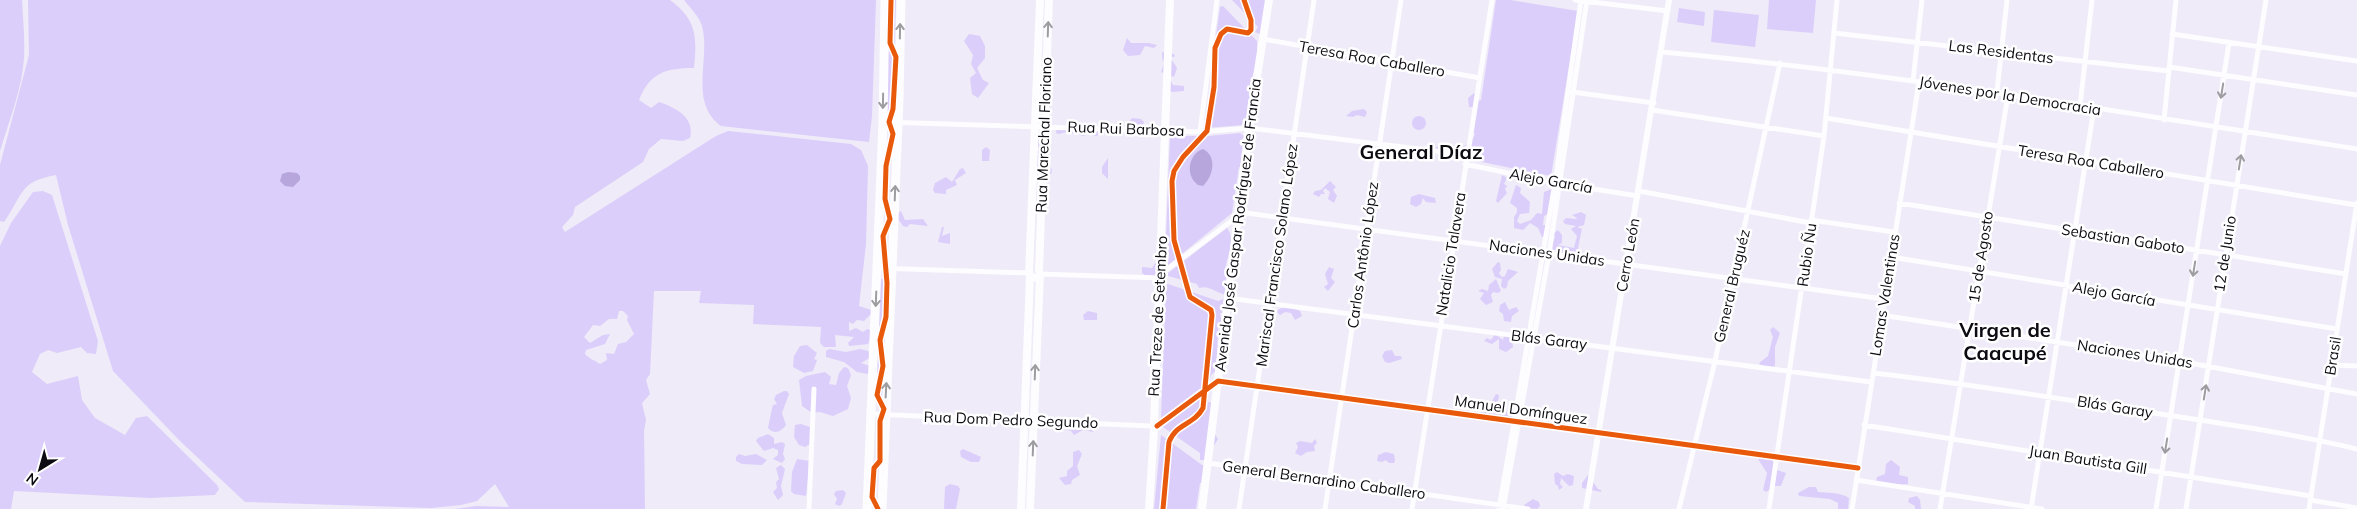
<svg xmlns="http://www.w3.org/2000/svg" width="2357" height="509" font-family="Mulish,sans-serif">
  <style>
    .green { fill: #dbcefa; fill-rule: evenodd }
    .water { fill: #b6a6db }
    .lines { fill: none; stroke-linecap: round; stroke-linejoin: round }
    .minor { stroke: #fdfcfe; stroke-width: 5 }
    .tertiary { stroke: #fdfcfe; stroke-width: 6 }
    .secondary { stroke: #fdfcfe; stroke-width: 8 }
    .primary { stroke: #fdfcfe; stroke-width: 9 }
    .cycleway-casing { stroke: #fff; stroke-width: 8 }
    .cycleway { stroke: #e8590c; stroke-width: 5 }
    .oneway { stroke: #9d9ca0 }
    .labels { text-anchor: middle; stroke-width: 5; stroke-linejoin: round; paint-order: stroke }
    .street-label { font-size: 15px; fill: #0d0b12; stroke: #fff }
    .district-label { font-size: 20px; font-weight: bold; fill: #0d0b12; stroke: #fff }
  </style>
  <rect width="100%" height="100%" fill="#efebf8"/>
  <!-- green -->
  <path class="green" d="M0,0H22C23,19 25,38 24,58C22,89 9,121 0,151Z
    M28,0H670C697,20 697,37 694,68C665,68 650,73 639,100L651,108L659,102C676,108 695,117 690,138L683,141L661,139L649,149L643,162L575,207L573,215L562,227L565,232L716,136L728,131L851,144L861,150L868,166L866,244L859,306L871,310V314L864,321L857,320L853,324L849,322V331L856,328L863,332L867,329L870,330L872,335L868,344L849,346L848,343L854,337L835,335L836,347H824L820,343L821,327L753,324L754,305L699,303L701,291H654L650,374L646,380L650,394L642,403L646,420L644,431L645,509H455L476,506L509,507L495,484L477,501L461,505L431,508L245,502L180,441L113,371L68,225L56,175C18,182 24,194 4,222L0,221V165L29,55ZM619,311H623L628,316L627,320L634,334L626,342L618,344L614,354L606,353L607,360L600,364C595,360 589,359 585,354L586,350L605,344L610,334L603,335L590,343L584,337L593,325L600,326L609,319H617Z
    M684,0H876L872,116L869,142L721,126C688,101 711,59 702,26C699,16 690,8 684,0Z
    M887,0H896L892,111L887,113Z
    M1232,0H1270L1260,34L1255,32L1258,27Z
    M1496,0H1510L1578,11L1551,176L1472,160V156L1434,149L1442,144C1457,145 1468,152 1475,134L1472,131L1473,107H1469L1468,98L1474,93L1477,95L1478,101L1481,100Z
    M1769,0H1816L1813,33L1767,29Z
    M1223,6L1257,41V51L1260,52L1253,75L1249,118H1247L1244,125L1206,128L1212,70L1207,60L1214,50L1220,7Z
    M1679,8L1705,12L1704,26L1677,22Z
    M1714,10L1759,15L1755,47L1711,42Z
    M969,34L980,36L985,46V58L977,68L983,80L989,83L978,98L972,94L970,78L976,73L971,64L973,55L964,41Z
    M1127,38L1131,43H1149L1157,45L1154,48L1145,46L1140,55L1128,56L1123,50Z
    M1166,50L1175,55L1174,57H1170L1177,68L1174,77L1161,72L1164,63L1162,58V53Z
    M1170,79L1173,85L1184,86V91L1172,92L1165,87L1163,81Z
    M1364,109L1367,112L1365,117L1357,115L1353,117L1346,116L1352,111Z
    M1412 123a7 7 0 1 1 14 0a7 7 0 1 1-14 0Z
    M1132,118L1141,119L1144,122L1140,136L1127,133L1128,123Z
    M1057,127L1104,129L1107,132L1096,136L1087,134L1084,136L1066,132L1059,134L1056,133Z
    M1240,133L1244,136L1242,144L1246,147L1241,167H1239L1232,213L1151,279L1142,273V267L1152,268L1157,260L1165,261L1170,136H1208Z
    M1040,135L1047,167L1052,169L1051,174L1047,176L1044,172L1036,170V137Z
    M986,147L990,150L989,161H982V150Z
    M1108,158V179L1102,173V167Z
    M963,168L966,173L955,180L957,185L946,190V194L935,193L933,190L935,183L946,177L952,182L960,169Z
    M1502,175L1507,178L1504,184L1507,186L1505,189L1507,193L1498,203L1496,201Z
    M1330,181L1336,187L1333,190L1337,196L1334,203L1328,199L1330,192L1325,188L1323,191L1325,194H1321L1319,197L1313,194L1315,191L1321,190Z
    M1516,185L1521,188L1520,193L1530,202L1529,213L1520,214L1517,221L1520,224L1531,220L1537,213L1542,214L1544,192L1552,189L1548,214L1544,216L1543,225H1547L1549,230L1545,236L1542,237L1538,228L1530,223L1523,230L1514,228V217L1517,212V208L1510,203Z
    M43,191L52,195L98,341L96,354L87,353L81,347L57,353L48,350L40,354L32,372L47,384L78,376L82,400L95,418L125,435L136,418L147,416L217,485L219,489L215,495L150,498L14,491L11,509H0V246L11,223L33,192Z
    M1419,194L1435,198L1436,203L1426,202L1423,198L1421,204L1416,207L1410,204L1411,197Z
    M901,211L905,220L923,219L928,226L910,224L907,227L903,226L898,219V213Z
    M1581,212L1586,215L1584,225L1577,227L1582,229C1580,239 1577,248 1578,256H1572L1571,252L1568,255L1559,253L1557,249L1552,251L1550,249L1555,237L1553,234L1558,230L1562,235V243L1558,245L1574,248L1577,236L1571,229L1576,226L1565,224L1563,221L1566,218L1576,219L1577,218L1572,215Z
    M942,227H944L942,236L950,233V244L938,242Z
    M1227,228C1236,239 1227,256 1225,270L1230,274L1228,280L1224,281L1226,295C1216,293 1209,285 1199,288L1197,284L1168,276V273Z
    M1498,262L1500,263L1501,270L1499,273L1502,277L1505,276L1508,269L1518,272L1508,281L1507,287L1504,289L1501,286L1502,279L1495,277L1492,269Z
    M1329,267L1334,269L1331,278L1335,282L1328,291L1324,287L1328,284L1325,274Z
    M884,278L887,280L884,400L880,403L875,401L880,280Z
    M1496,279L1501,291L1498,293L1493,292L1491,295L1493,302L1486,305L1480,299L1484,293L1478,291L1482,289L1488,291L1489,285Z
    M1168,284L1218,301L1223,299L1225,302L1223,313H1220L1222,322L1219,323C1216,340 1219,354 1216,371L1212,374L1207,383L1161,418L1166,286Z
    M1505,302L1509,310L1516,307L1519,311L1512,316L1511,322L1504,321L1503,314L1499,311L1500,305Z
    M1288,306L1300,311L1302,316L1295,320L1291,313L1285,312L1280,315L1277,312L1279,309Z
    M1088,311L1097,313V320H1084L1083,315Z
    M1773,327L1780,333L1775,347V365L1774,367H1763L1759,363L1768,356L1773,337L1770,330Z
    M1495,334L1503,340L1504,336H1515L1518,339L1517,341L1512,340L1513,347L1506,352L1499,349V339L1492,344L1484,341L1487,338L1491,340Z
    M807,345L817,353L814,359L817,360L813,371L804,373L793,367L794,356L800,346Z
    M829,349L846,352L860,349L868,351L871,357L861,363L870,366L868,374L857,372L844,362L826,357V351Z
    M1392,350L1395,356H1401L1402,359L1389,363L1385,362L1382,356L1385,351Z
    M844,367L848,368L851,375L847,386L851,398L848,409L833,416L820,412L812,413L802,406L799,380L806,376L825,372L831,377L829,384L836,385L839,373Z
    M784,391H787L789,394L782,413L786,425C781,432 774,435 768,428C769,424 772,407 773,405L777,404L774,399L776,395Z
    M1208,393V402L1213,403L1214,433L1218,439L1205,460H1200V453L1163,427Z
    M1496,394L1499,395L1497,408L1513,414V417L1489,421L1479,415L1481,411L1486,412Z
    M801,424L810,427L813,442L805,447L799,445L794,437L795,425Z
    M1063,424L1088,425L1094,432L1083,430L1074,435L1071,431L1063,429Z
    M768,434L774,438V444L782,442L785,444L783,454L785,459L782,463L773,459L778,455V450L773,448L764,451L756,441L758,438Z
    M1161,435L1202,465L1207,466L1202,483H1200L1196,509H1154Z
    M1315,439L1317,443L1314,446L1315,451L1307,452L1301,456L1295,453L1298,447L1296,443L1300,441L1312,443Z
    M963,449L981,457L979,462H971L961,457L960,451Z
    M1079,450L1082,454L1077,466L1080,475L1072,480L1071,484L1065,485L1059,478L1067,476V471L1073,466V452Z
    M1386,452L1394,454L1395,460L1394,463H1389L1386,460L1382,462L1377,461L1378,455Z
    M739,454L745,456L756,454L767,460L762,465L742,464L736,461V457Z
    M1759,455L1771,457L1777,470L1786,473L1781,486H1775L1766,492L1763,490L1767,473L1758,459Z
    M797,459L810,461L806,496L794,494L791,491L792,472Z
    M1891,460L1900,467L1899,475L1908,477V484C1897,485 1887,485 1876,482L1877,477L1885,474L1886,464Z
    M781,465L785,469L781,486L783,495L778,500L773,492L777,488L776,482L779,479L776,468Z
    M1557,472L1563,476L1568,474L1574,476L1573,485L1569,486L1561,478L1560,484L1563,487L1559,490L1558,486L1555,484L1554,474Z
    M1588,475L1598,489L1601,490V492L1582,488V483Z
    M950,484L958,486L960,489L956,509H944L945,487Z
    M1809,487H1816L1818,492C1828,493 1840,492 1849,498L1848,509H1838V503L1830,499L1799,496L1798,493Z
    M836,491L843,490L846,493L842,504L839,506L835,504L837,499L834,494Z
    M1917,496L1920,500L1921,509H1915V506L1908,502L1909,498Z
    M1533,499L1539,502L1540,506L1537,509L1527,508L1524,505Z"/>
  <!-- water -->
  <path class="water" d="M1203,149C1218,157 1213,176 1203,186L1198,185C1185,176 1188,154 1203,149Z
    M288,172L297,173L300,176V180L293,187L285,186L280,181L282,174Z"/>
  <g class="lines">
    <!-- minor -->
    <path class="minor" d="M1575,0L1668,11
      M1834,33L2169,71
      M2172,34L2357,61
      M1263,39L1480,78
      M1662,52C1895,73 2126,113 2357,149
      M2169,67L2357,95
      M1913,81L1922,0
      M1997,91L2007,0
      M1572,92L1654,103
      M2080,106L2092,0
      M1652,110L1824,136
      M1826,118L2356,205
      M2164,120L2176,0
      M883,122L1200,132L1249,128L1467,155
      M1200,132L1217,0
      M1465,164L1555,183L1638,196
      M1639,191L1811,223
      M1899,203L2346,274
      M1239,212L1884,299
      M1811,220L1894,232
      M1891,257L2337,329
      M877,268L1029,273
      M1040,274L1161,278
      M1161,274L1238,216
      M1228,298L1871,382
      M1881,315L2179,361L2357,394
      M2332,365L2357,366
      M1873,373C1962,383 2051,397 2140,411C2212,422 2285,432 2357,449
      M871,414L1151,426
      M1864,425L2311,496
      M1157,426L1218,381L1858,468
      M1208,463L1528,509
      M1856,480L2042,509
      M2310,500L2357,508
      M809,509L814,389
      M1239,509L1314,0
      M1325,509L1401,0
      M1412,509L1492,0
      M1499,509L1555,183L1581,0
      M1503,509L1549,254L1587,0
      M1679,509L1715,361L1780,63
      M1769,509L1824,136L1837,0
      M1852,509L1919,82
      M1940,509L2008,95
      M2031,509L2094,108
      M2156,509L2229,43
      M2186,509L2266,0
      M2309,509L2357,203"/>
    <!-- tertiary -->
    <path class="tertiary" d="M1586,509L1669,0"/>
    <!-- secondary -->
    <path class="secondary" d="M1039,270L1049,0
      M1039,277L1032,278L1029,273L1040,0
      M1021,509L1030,277
      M1030,509L1040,275
      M1149,509L1154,429L1157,427L1154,423L1170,0
      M1202,509L1249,128L1269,0"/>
    <!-- primary -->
    <path class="primary" d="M867,509L883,122L885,0
      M882,509L899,100L901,0"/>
    <!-- cycleway casing -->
    <g class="cycleway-casing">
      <path id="cycleway" d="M1157,426L1218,381L1858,468
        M878,509L872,497L874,468L880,461V421L884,409L877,395L883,366L880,340L886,317L887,283L883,236L890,219L885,199L886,166L893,134L889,122L893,109L896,57L890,43L891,0
        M1163,509L1169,442C1176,423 1194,425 1203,408L1212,315L1211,310L1190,297L1174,240L1172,181L1174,171L1183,157L1207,131L1214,87L1215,48L1221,34L1227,29L1248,33L1251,30V20L1244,0"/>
    </g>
    <!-- cycleway -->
    <use href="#cycleway" class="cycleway"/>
  </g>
  <!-- one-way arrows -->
  <defs><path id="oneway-shaft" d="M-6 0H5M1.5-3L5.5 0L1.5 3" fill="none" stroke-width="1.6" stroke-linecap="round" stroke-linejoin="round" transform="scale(1.25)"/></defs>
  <g class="oneway">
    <use href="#oneway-shaft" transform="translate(1048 29) rotate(-88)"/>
    <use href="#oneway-shaft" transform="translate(900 31) rotate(-89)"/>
    <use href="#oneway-shaft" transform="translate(2222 91) rotate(99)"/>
    <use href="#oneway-shaft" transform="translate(883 101) rotate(91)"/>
    <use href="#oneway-shaft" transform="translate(2240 162) rotate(-81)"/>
    <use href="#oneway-shaft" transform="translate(895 193) rotate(-88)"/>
    <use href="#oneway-shaft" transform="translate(2194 269) rotate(99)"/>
    <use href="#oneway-shaft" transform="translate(876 299) rotate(92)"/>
    <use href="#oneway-shaft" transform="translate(1035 372) rotate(-88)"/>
    <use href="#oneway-shaft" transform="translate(886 390) rotate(-87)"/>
    <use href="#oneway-shaft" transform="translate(2205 392) rotate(-81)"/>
    <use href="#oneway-shaft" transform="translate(2166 446) rotate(99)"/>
    <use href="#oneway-shaft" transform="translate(1033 448) rotate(-88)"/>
  </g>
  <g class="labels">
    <!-- street labels -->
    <g class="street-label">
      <text transform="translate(2001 52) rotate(7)" y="5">Las Residentas</text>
      <text transform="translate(1372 59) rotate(10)" y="5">Teresa Roa Caballero</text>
      <text transform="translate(2010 96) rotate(9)" y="5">Jóvenes por la Democracia</text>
      <text transform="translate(1126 129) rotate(2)" y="5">Rua Rui Barbosa</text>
      <text transform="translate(1044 135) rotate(-88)" y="5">Rua Marechal Floriano</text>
      <text transform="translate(2091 162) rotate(9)" y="5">Teresa Roa Caballero</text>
      <text transform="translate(1551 181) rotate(10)" y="5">Alejo García</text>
      <text transform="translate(1238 225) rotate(-83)" y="5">Avenida José Gaspar Rodríguez de Francia</text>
      <text transform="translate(2123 239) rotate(9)" y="5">Sebastian Gaboto</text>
      <text transform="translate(1547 253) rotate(8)" y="5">Naciones Unidas</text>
      <text transform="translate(1451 254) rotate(-81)" y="5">Natalicio Talavera</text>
      <text transform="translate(2225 254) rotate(-81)" y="5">12 de Junio</text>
      <text transform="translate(1277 255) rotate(-82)" y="5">Mariscal Francisco Solano López</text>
      <text transform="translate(1363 255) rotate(-82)" y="5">Carlos Antônio López</text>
      <text transform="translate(1628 255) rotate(-80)" y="5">Cerro León</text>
      <text transform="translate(1807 255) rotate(-82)" y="5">Rubio Ñu</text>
      <text transform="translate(1981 257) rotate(-81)" y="5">15 de Agosto</text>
      <text transform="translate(1732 286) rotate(-77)" y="5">General Bruguéz</text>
      <text transform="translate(2114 294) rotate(10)" y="5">Alejo García</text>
      <text transform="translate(1885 295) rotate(-81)" y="5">Lomas Valentinas</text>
      <text transform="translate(1158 316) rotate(-87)" y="5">Rua Treze de Setembro</text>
      <text transform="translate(1549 340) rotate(7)" y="5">Blás Garay</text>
      <text transform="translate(2135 354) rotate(9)" y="5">Naciones Unidas</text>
      <text transform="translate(2333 356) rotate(-81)" y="5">Brasil</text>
      <text transform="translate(2115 407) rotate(9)" y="5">Blás Garay</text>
      <text transform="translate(1521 410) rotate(8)" y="5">Manuel Domínguez</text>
      <text transform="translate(1011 420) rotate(2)" y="5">Rua Dom Pedro Segundo</text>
      <text transform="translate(2088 460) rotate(9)" y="5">Juan Bautista Gill</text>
      <text transform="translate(1324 480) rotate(8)" y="5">General Bernardino Caballero</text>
    </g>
    <!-- district labels -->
    <g class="district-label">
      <text x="1421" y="159">General Díaz</text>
      <text x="2005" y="337">Virgen de<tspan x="2005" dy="23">Caacupé</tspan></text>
    </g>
  </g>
  <!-- north arrow -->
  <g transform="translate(40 469) rotate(217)" stroke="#ffffff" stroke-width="4" paint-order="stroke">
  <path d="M0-4L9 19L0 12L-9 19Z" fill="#0d0b12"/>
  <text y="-8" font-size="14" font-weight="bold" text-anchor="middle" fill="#0d0b12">N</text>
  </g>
</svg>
